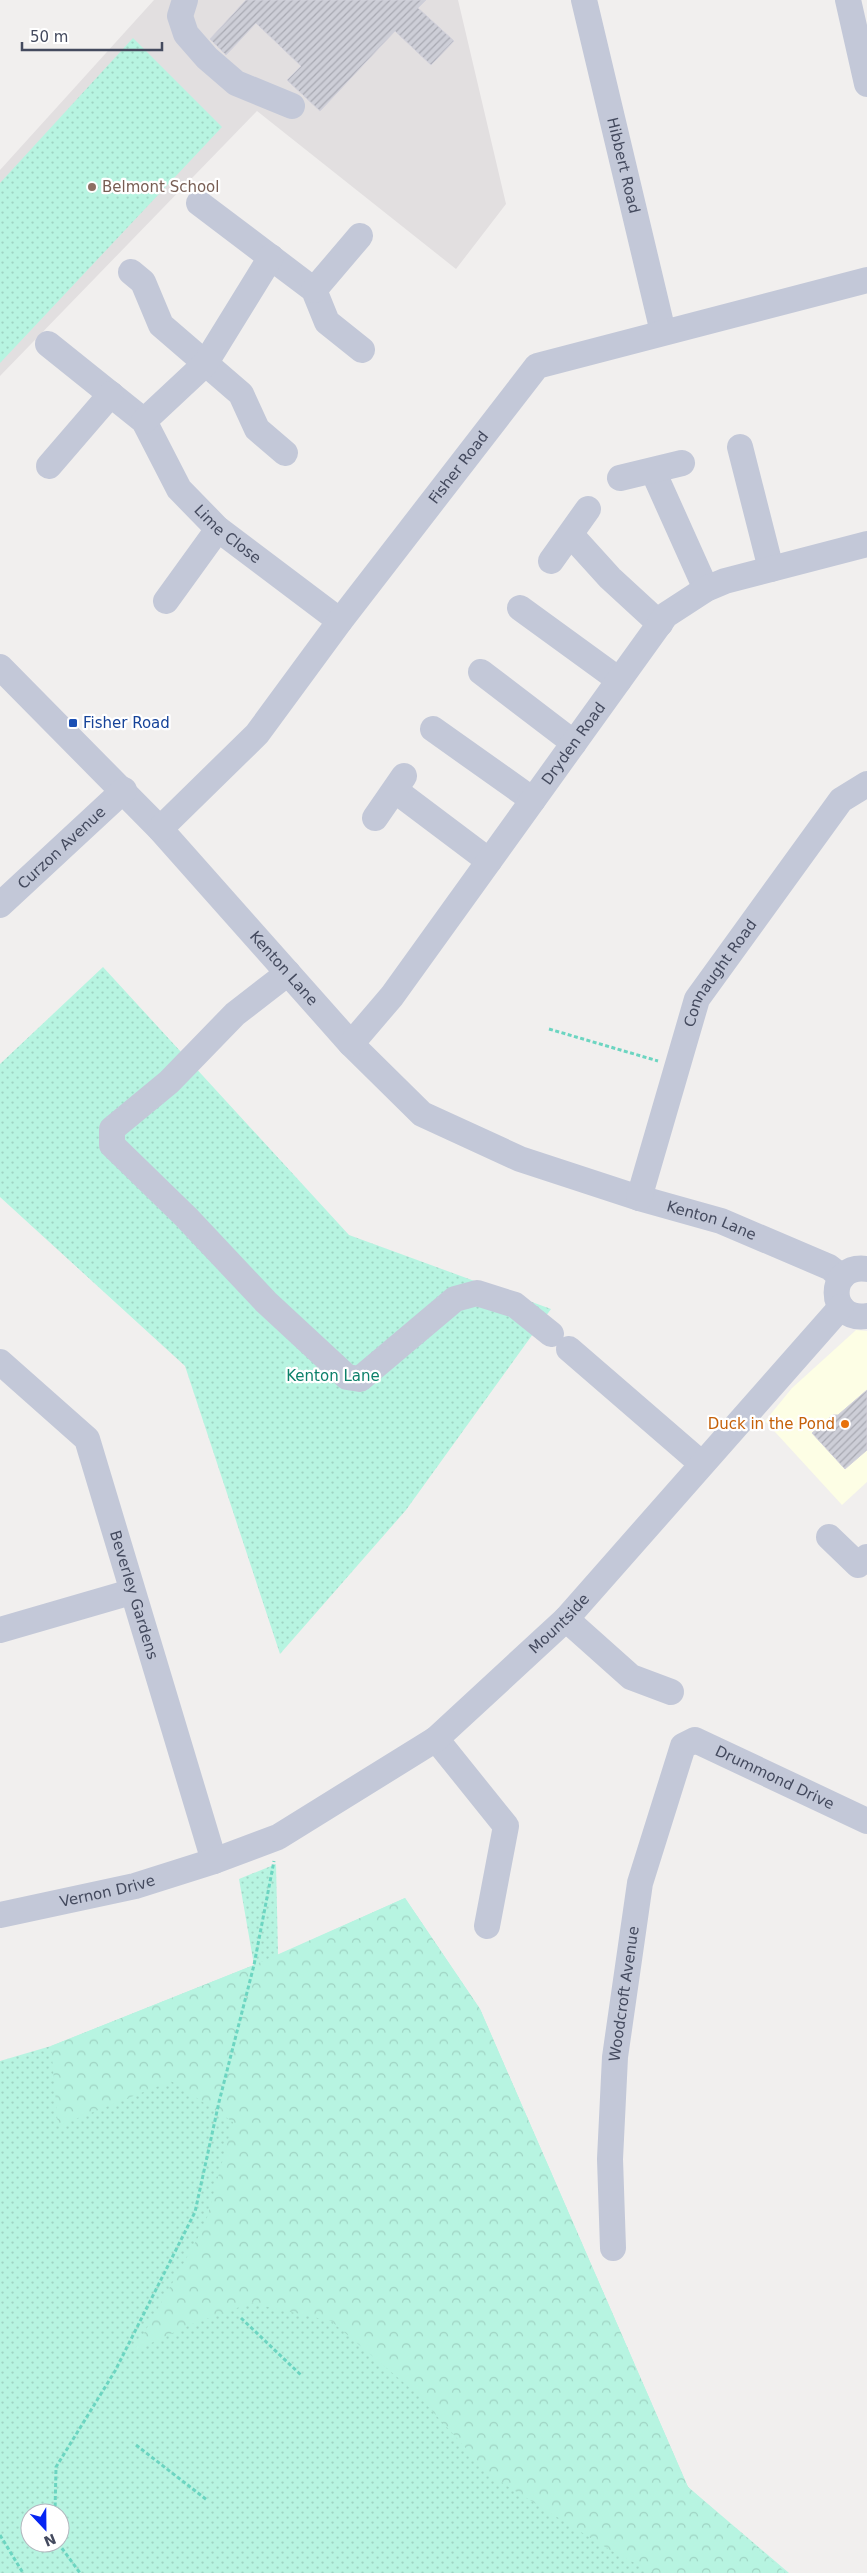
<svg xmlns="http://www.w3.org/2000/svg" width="867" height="2573" font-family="'DejaVu Sans',sans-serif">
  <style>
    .commercial { fill: #fdfee5 }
    .education { fill: #e2dfe0 }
    .green { fill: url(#green-dots); fill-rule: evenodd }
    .forest { fill: url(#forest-crowns) }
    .building { fill: url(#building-hatch); stroke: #d2d1db }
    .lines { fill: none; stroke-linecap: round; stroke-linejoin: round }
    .path { stroke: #6cd5c1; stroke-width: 3; stroke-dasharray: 4 2.5; stroke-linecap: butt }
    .minor { stroke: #c3c8d8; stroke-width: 26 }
    .education-dot { fill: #8d6e63; stroke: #fff; stroke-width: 2 }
    .transit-dot { fill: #1a4fb4; stroke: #fff; stroke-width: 2 }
    .food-dot { fill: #e8710a; stroke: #fff; stroke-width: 2 }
    .labels { text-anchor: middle; stroke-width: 4.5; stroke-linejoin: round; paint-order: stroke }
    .street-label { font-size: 15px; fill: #444a5e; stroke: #fff }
    .education-label { font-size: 15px; fill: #785e54; stroke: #fff; text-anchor: start }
    .transit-label { font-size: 15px; fill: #164399; stroke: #fff; text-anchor: start }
    .park-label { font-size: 15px; fill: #0d816a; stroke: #fff }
    .food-label { font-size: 15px; fill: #c56008; stroke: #fff; text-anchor: end }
  </style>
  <defs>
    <pattern id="green-dots" width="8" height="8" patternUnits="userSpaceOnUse" patternTransform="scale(1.25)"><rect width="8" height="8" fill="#b7f4e1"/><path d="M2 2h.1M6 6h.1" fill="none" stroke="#9fd3c3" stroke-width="1.8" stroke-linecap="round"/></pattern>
    <pattern id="forest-crowns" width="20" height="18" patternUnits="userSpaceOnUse" patternTransform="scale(1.25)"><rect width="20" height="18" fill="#b7f4e1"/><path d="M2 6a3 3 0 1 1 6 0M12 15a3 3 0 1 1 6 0" fill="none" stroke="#9fd3c3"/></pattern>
    <pattern id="building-hatch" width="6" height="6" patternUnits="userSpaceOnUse" patternTransform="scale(1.25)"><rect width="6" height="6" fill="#cdced7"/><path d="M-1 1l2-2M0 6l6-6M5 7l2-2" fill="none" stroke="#a8a9b2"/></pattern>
  </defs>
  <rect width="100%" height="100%" fill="#f1efee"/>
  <!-- commercial -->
  <path class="commercial" d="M856,1330L867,1331V1482L842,1505L765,1421L792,1388Z"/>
  <!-- education -->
  <path class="education" d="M154,0H458L506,204L456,269L257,111L0,376V170Z"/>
  <!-- green -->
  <path class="green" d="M133,38L222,127L0,363V183Z
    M103,967L349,1235L551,1309L406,1510L280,1654L185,1366L0,1197V1064Z
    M276,1864L278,1955L405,1898L480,2009L688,2487L789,2573H0V2061L51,2046L254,1965L239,1879ZM30,2513H60V2543H30Z"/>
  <!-- forest -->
  <path class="forest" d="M405,1898L480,2009L688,2487L786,2573H654L610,2550L491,2476L416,2393L331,2321L251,2303L192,2324L134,2351L205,2225L233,2122L171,2081L58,2126L51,2046L254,1965Z"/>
  <!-- building -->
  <path class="building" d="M246,0H426L418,8L454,41L431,65L395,31L320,111L287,80L301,66L256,23L226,55L210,39Z
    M867,1390V1450L845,1469L812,1433L833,1415H838Z"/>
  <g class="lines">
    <!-- path -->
    <path class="path" d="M549,1029L658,1061
      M241,2318L302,2376
      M136,2445L207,2500
      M55,2513L56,2467L115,2371L195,2212L219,2102L254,1965L274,1861
      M0,2535L23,2573
      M58,2543L80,2573"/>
    <!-- minor -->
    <g class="minor">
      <path d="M185,0L180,16L186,34L207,58L236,83L292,106"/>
      <path id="s1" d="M584,0L663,332"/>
      <path d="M848,0L867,84"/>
      <path d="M199,203L314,290L327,322L362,350"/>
      <path d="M131,272L143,282L161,325L241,394L257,429L285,453"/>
      <path d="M314,290L360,236"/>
      <path id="s2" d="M48,344L144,421L179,489L218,529L340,621"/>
      <path d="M144,421L205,364L271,257"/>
      <path d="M740,447L771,569"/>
      <path d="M49,466L111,394"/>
      <path d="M653,471L706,589"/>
      <path d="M620,478L682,463"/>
      <path d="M571,535L610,578L660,624"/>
      <path d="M551,561L588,509"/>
      <path d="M166,601L218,529"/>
      <path d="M520,608L619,680"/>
      <path id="s3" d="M0,667L160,829L351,1044L422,1114L520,1159L639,1198L721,1221L829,1267L842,1277"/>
      <path d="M481,672L574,743"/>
      <path d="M433,729L533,800"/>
      <path d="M396,791L489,861"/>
      <path d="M375,818L404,776"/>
      <path id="s4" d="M160,829L257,734L340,621L537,366L867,280"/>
      <path id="s5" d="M0,905L124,790"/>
      <path d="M288,973L235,1014L169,1082L112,1129V1145L186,1217L266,1302L347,1377L360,1379L455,1299L477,1293L515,1305L551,1334"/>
      <path id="s6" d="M351,1044L392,996L666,615L706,589L725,581L867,544"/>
      <path id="s7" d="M639,1198L697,999L841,800L867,784"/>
      <path d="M867,1269C827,1263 826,1322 867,1316"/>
      <path d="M569,1349L702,1464"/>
      <path id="s8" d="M0,1362L87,1439L214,1861"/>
      <path d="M829,1537L858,1565L867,1557"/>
      <path d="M566,1619L631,1677L671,1692"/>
      <path d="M0,1630L131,1592"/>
      <path d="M436,1739L506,1826L487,1926"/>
      <path id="s9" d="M0,1915L135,1886L214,1861L278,1837L436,1739L566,1619L841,1307"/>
      <path id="s10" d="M613,2248L610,2159L615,2057L640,1883L683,1746L695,1740L867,1821"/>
    </g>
  </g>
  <!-- markers -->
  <circle class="education-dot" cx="92" cy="187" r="5"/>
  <rect class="transit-dot" x="68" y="718" width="10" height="10" rx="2.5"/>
  <circle class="food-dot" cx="845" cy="1424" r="5"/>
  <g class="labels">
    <!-- street labels -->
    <g class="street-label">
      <text dy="5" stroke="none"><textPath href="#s1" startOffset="170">Hibbert Road</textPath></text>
      <text dy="5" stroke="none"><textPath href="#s4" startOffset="470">Fisher Road</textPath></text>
      <text dy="5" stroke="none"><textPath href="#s2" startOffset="266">Lime Close</textPath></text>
      <text dy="5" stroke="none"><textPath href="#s6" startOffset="374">Dryden Road</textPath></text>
      <text dy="5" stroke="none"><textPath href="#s5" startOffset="84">Curzon Avenue</textPath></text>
      <text dy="5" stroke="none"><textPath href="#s3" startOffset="414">Kenton Lane</textPath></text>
      <text dy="5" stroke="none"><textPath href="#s7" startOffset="241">Connaught Road</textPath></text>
      <text dy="5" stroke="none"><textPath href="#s3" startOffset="924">Kenton Lane</textPath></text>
      <text dy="5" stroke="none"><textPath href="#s8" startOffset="279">Beverley Gardens</textPath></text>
      <text dy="5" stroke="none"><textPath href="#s9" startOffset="644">Mountside</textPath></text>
      <text dy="5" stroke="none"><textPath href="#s10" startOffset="612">Drummond Drive</textPath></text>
      <text dy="5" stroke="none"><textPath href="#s9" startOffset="110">Vernon Drive</textPath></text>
      <text dy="5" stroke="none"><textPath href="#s10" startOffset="255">Woodcroft Avenue</textPath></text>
    </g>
    <!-- education labels -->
    <g class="education-label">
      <text x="102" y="192">Belmont School</text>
    </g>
    <!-- transit labels -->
    <g class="transit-label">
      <text x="83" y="728">Fisher Road</text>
    </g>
    <!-- park labels -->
    <g class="park-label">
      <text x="333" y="1381">Kenton Lane</text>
    </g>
    <!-- food labels -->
    <g class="food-label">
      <text x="835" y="1429">Duck in the Pond</text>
    </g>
  </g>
  <!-- north arrow -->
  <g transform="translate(45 2528) rotate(158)"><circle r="24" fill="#ffffff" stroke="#b4b7bf"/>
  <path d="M0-4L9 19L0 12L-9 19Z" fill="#0625f3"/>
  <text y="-8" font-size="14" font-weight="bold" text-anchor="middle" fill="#444a5e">N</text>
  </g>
  <!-- scale -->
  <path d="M22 42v8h140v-8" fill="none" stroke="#444a5e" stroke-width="2.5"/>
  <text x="30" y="42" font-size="15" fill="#444a5e" stroke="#ffffff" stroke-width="4" paint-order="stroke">50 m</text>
</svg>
